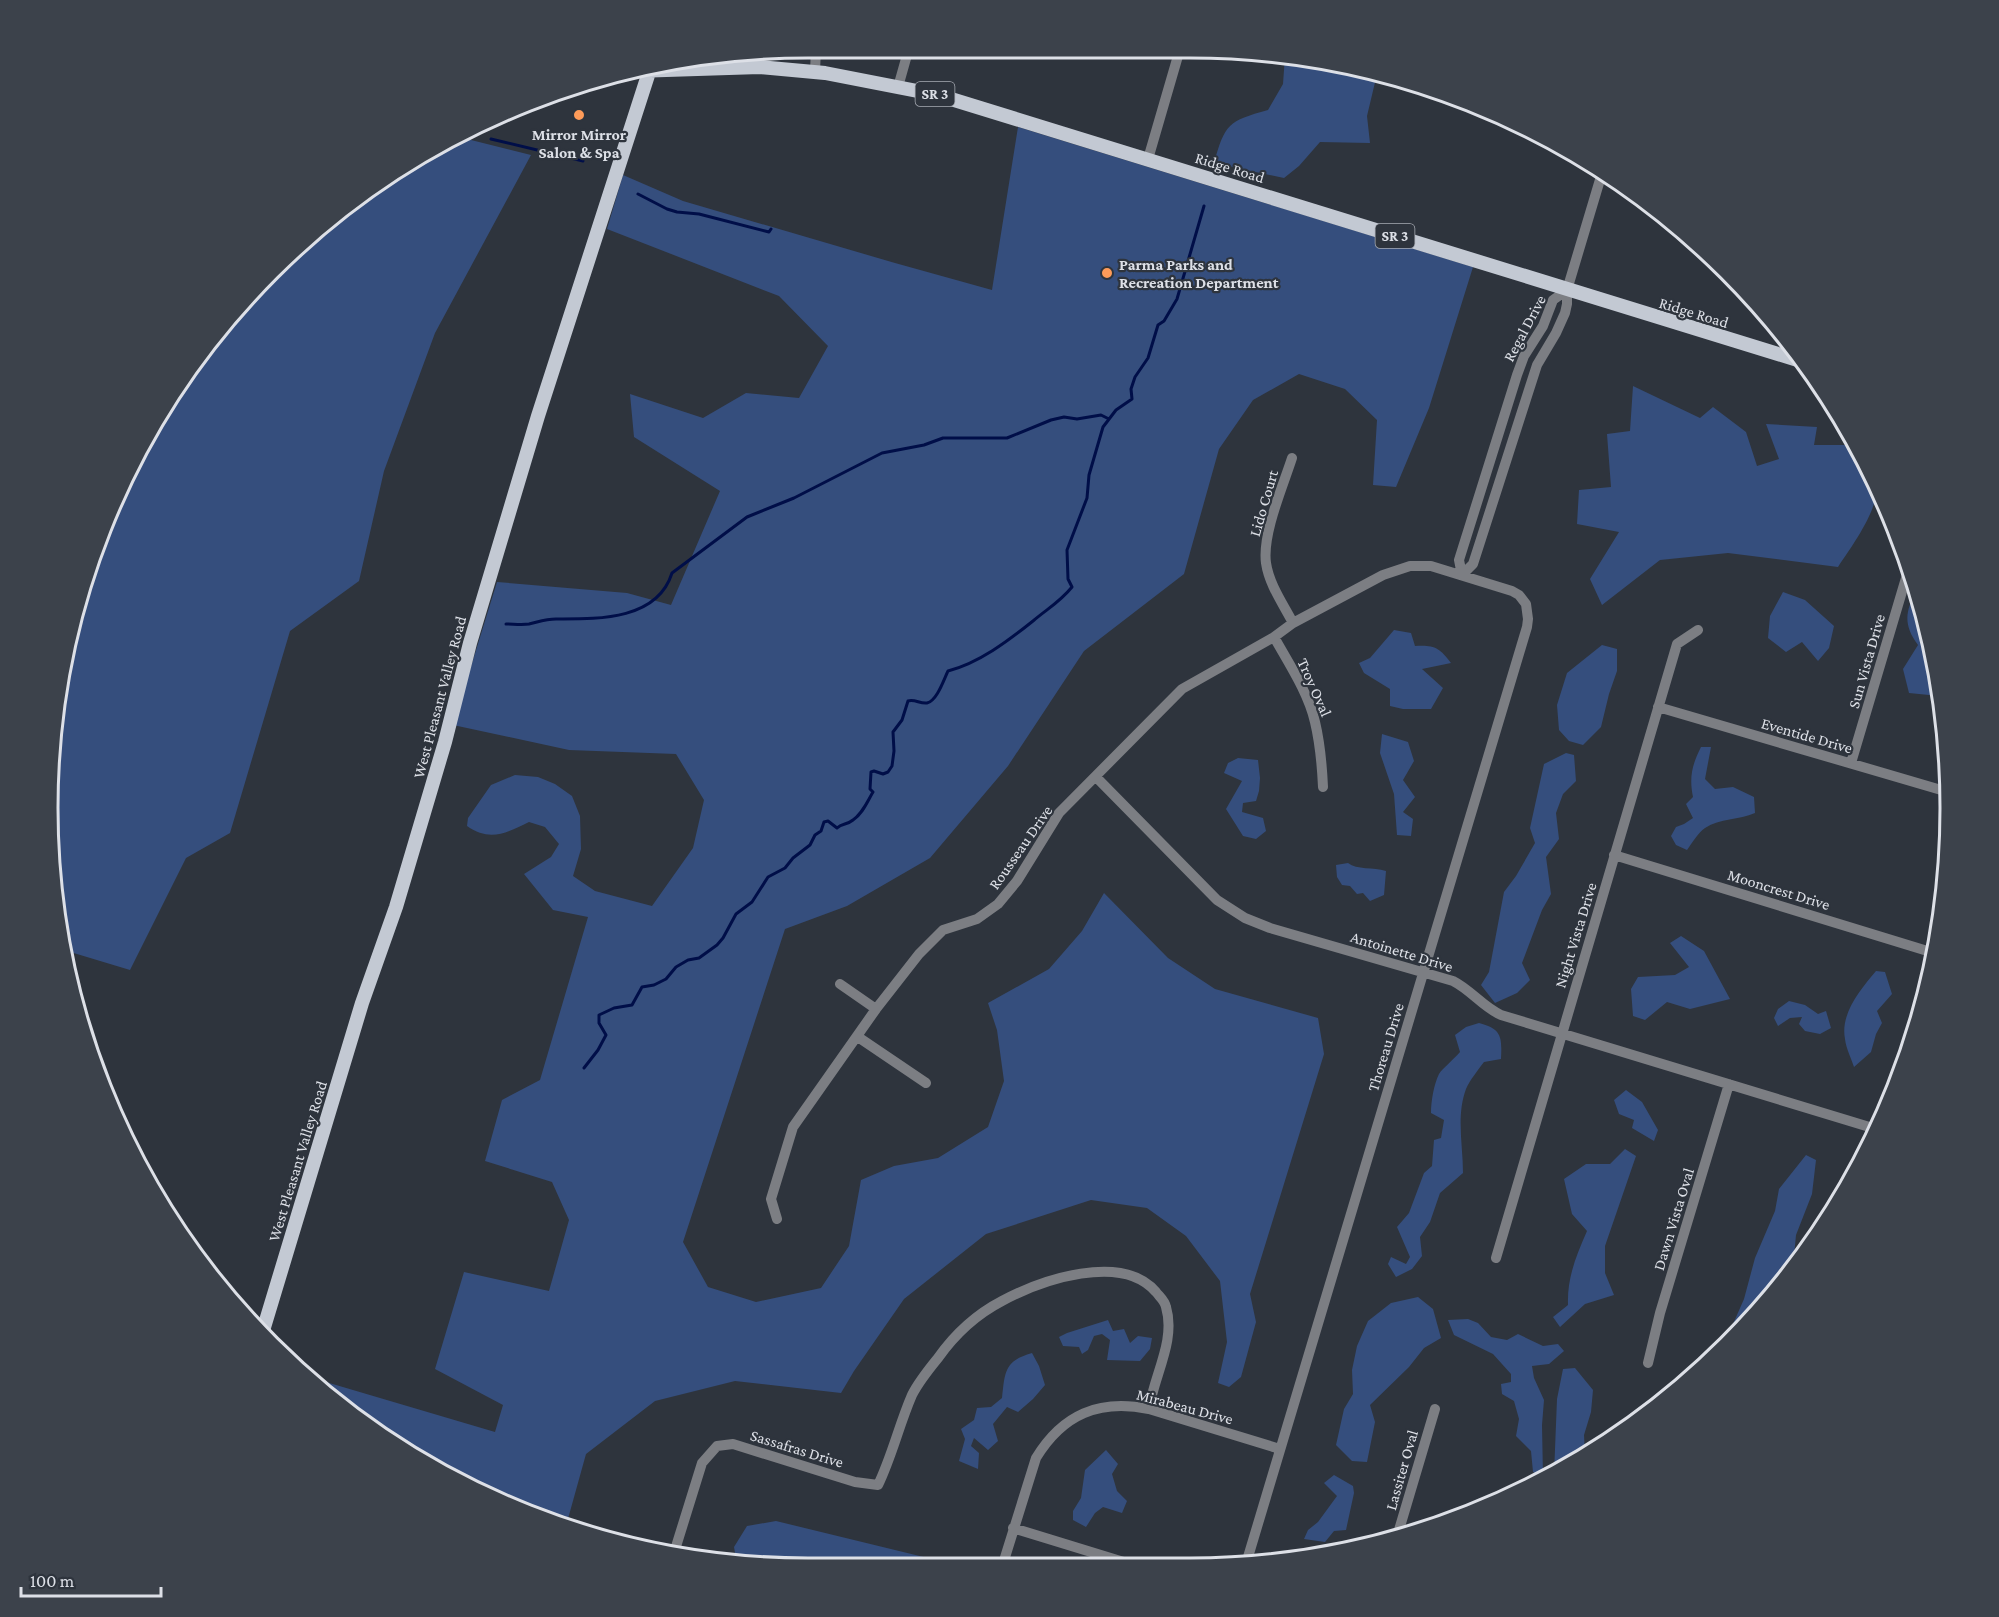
<svg xmlns="http://www.w3.org/2000/svg" width="1999" height="1617" font-family="'Crimson Pro',serif">
  <style>
    .green { fill: #354e7d }
    .lines { fill: none; stroke-linecap: round; stroke-linejoin: round }
    .stream { stroke: #000e48; stroke-width: 3 }
    .minor { stroke: #7c7e83; stroke-width: 10 }
    .major { stroke: #c3c9d3; stroke-width: 14 }
    .poi-dot { fill: #fe9b59; stroke: #2e343d; stroke-width: 2 }
    .labels { text-anchor: middle; stroke-width: 4.5; stroke-linejoin: round; paint-order: stroke }
    .shield { fill: #2e343d; stroke: #a8acb4; stroke-width: 1.5 }
    .shield-label { font-size: 15px; font-weight: bold; fill: #dde0e7 }
    .poi-label { font-size: 16px; font-weight: bold; fill: #dde0e7; stroke: #2e343d }
    .street-label { font-size: 16px; fill: #dde0e7; stroke: #2e343d }
    .rim { fill: none; stroke: #dde0e7; stroke-width: 3 }
  </style>
  <rect width="100%" height="100%" fill="#2e343d"/>
  <!-- green -->
  <path class="green" d="M1285,56L1339,63L1377,74L1367,116L1370,143L1320,142L1299,166L1284,178L1214,163C1225,124 1228,121 1268,110L1283,84Z
    M1018,127L1473,267L1429,408L1396,487L1373,485L1377,420L1345,389L1299,374L1253,400L1219,449L1184,574L1084,651L1008,766L930,858L847,906L785,929L683,1242L708,1287L756,1302L821,1288L849,1246L861,1180L894,1166L938,1158L988,1127L1004,1081L997,1030L988,1003L1049,969L1082,931L1104,893L1168,958L1215,989L1318,1018L1324,1054L1250,1294L1256,1322L1241,1377L1229,1387L1218,1383L1227,1342L1220,1281L1186,1236L1147,1208L1091,1200L986,1234L904,1299L854,1371L841,1393L735,1381L655,1401L586,1454L566,1526L472,1491L416,1456L417,1450C374,1437 341,1407 309,1377L495,1432L503,1405L435,1369L464,1272L549,1291L569,1220L552,1182L485,1161L502,1100L540,1080L588,917L553,910L524,874L551,857L559,844L545,827L529,822C506,833 490,842 467,826L468,818L491,785L515,775L538,777L555,784L572,796L580,816L581,849L573,876L595,891L652,906L693,848L704,800L676,754L569,750L453,725L497,582L627,593L671,605L720,491L634,437L630,394L703,418L746,393L799,398L828,346L779,296L607,229L623,175L683,201L895,263L992,290Z
    M459,137L531,155L435,333L384,471L359,581L290,631L230,833L186,858L130,970L67,951L48,808L74,611L150,428L271,271L429,150Z
    M1633,386L1700,418L1713,407L1746,432L1757,466L1779,459L1766,424L1817,427L1814,445H1856C1863,457 1873,469 1876,482C1882,506 1851,547 1838,567L1728,553L1660,560L1602,605L1590,579L1619,532L1577,524L1579,490L1611,487L1607,434L1630,431Z
    M1917,590L1925,611L1939,696L1909,693L1903,669L1918,645C1903,625 1905,611 1917,590Z
    M1783,592L1805,600L1834,626L1829,648L1818,661L1802,642L1786,652L1768,638L1770,616Z
    M1394,630L1411,633L1415,646C1434,645 1439,647 1451,663L1422,669L1443,688L1431,709H1403L1390,706V689L1364,673L1359,663L1370,658Z
    M1602,645L1617,649V671L1609,694L1601,727L1583,745L1569,741L1559,730L1557,705L1567,673Z
    M1382,734L1408,742L1414,761L1403,780L1415,797L1403,812L1413,819L1411,836L1397,835L1394,794L1380,753Z
    M1701,747H1711L1705,779L1715,789L1733,787L1754,797L1755,813C1739,820 1720,818 1705,828C1698,833 1692,843 1687,850L1676,845L1671,836L1676,827L1684,824L1693,818L1686,804L1693,797C1689,777 1692,765 1701,747Z
    M1566,753L1574,755L1576,781L1563,794L1556,813L1559,839L1546,857L1551,894L1542,910L1522,963L1530,980L1517,993L1495,1003L1481,985L1489,972L1504,892L1516,876L1535,843L1530,828L1544,764Z
    M1238,758L1258,760L1260,778L1259,791L1256,801L1243,803L1242,812L1263,818L1266,831L1256,839L1243,836L1226,809L1242,781L1224,773L1228,763Z
    M1348,863C1357,870 1373,867 1386,871L1384,895L1370,901L1363,893L1357,894L1350,886L1342,885L1337,877L1336,865Z
    M1681,936L1704,951L1730,999L1690,1009L1667,1002L1645,1020L1633,1016L1631,989L1638,977L1675,975L1689,967L1670,943Z
    M1876,971L1885,972L1892,994L1877,1011L1882,1023L1876,1034L1871,1052L1854,1067C1851,1058 1846,1048 1845,1039C1840,1013 1861,989 1876,971Z
    M1789,1001L1805,1005L1818,1014L1826,1011L1831,1028L1820,1034L1805,1031L1799,1024L1802,1017L1790,1018L1778,1026L1774,1018L1778,1009Z
    M1479,1023C1502,1029 1502,1037 1501,1059L1484,1062C1478,1070 1470,1080 1466,1089C1456,1116 1463,1145 1463,1173L1440,1193L1430,1222L1420,1237L1422,1256L1412,1269L1396,1277L1388,1264L1391,1257L1406,1264L1410,1257L1397,1227L1409,1213L1424,1173L1432,1166L1434,1140L1441,1138L1444,1120L1431,1113C1431,1101 1434,1084 1439,1074C1442,1069 1455,1058 1460,1052L1455,1035L1466,1027Z
    M1626,1090L1642,1102L1658,1130L1654,1141L1632,1128L1634,1120L1619,1114L1614,1100Z
    M1625,1149L1636,1156L1605,1246V1273L1614,1295L1585,1304L1560,1327L1553,1317L1568,1305C1567,1278 1576,1256 1587,1231L1572,1214L1564,1179L1586,1164H1610Z
    M1806,1155L1816,1160L1812,1194L1796,1235L1794,1256L1780,1268L1781,1284L1763,1310L1723,1347L1744,1299L1755,1258L1775,1211L1779,1189Z
    M1418,1297L1433,1309L1441,1338L1424,1348L1409,1367L1370,1405L1375,1422L1367,1462L1352,1461L1336,1445L1344,1409L1353,1394L1352,1370L1357,1346L1368,1321L1391,1303Z
    M1468,1319L1478,1323L1491,1337L1507,1340L1518,1334L1543,1346L1558,1344L1564,1351L1549,1364L1532,1366L1534,1378L1544,1400L1542,1425L1543,1477L1533,1472L1531,1451L1516,1436L1519,1419L1514,1401L1502,1394L1501,1384L1511,1382V1374L1493,1354L1454,1335L1448,1320Z
    M1108,1320L1113,1331L1124,1329L1130,1343L1138,1336L1152,1338L1150,1349L1140,1361L1107,1360L1110,1340L1102,1334L1094,1336L1088,1350L1082,1354L1079,1347L1063,1346L1059,1337L1067,1333Z
    M1032,1353L1039,1366L1045,1385L1033,1399L1018,1412L1007,1407L993,1424L998,1441L988,1450L974,1438L971,1446L979,1453L978,1469L959,1461L965,1439L961,1429L974,1420L977,1408L991,1407L1002,1398C1005,1372 1004,1361 1032,1353Z
    M1575,1368L1593,1390L1591,1412L1584,1435L1585,1454L1554,1474L1557,1399L1563,1369Z
    M1106,1450L1118,1464L1112,1474L1117,1491L1127,1501L1122,1513L1103,1507L1095,1513L1086,1527L1073,1520V1511L1081,1498L1085,1470Z
    M1334,1475L1353,1486L1354,1493L1346,1530L1334,1531L1325,1542L1304,1539L1308,1530L1318,1522L1337,1496L1324,1483Z
    M776,1521L936,1560L939,1567H759L737,1564L734,1547L747,1526Z"/>
  <g class="lines">
    <!-- stream -->
    <path class="stream" d="M491,139L583,161
      M422,154C433,153 439,152 445,143
      M638,194L667,209L677,212L699,214L769,232L771,229
      M142,448L153,433L157,419
      M124,490L127,489L132,472
      M506,624C513,624 522,625 529,624C538,622 546,619 556,619C596,619 657,621 672,573L747,517L794,498L882,453L924,445L943,438H1007L1051,420L1064,417L1077,419L1101,415L1109,419
      M584,1068L598,1050L606,1035L599,1023V1015L614,1008L632,1005L642,987L654,985L666,979L676,967L688,960L699,958L717,945L723,938L736,914L752,902L768,877L785,868L793,858L810,845L815,835L821,831L824,822L828,821L837,828C842,823 847,825 853,820C863,813 867,802 873,792L870,789L871,772L874,771L883,774L888,772L892,766L894,751L893,732L902,720L908,701C915,699 920,704 927,703C937,701 944,679 948,671C979,663 1008,641 1033,621C1047,609 1060,602 1072,587L1068,579L1067,550L1087,498L1089,475L1103,427L1116,410L1132,399L1131,389L1135,377L1148,358L1158,325L1164,321L1177,299L1204,206"/>
    <!-- minor -->
    <path class="minor" d="M815,72L816,48
      M898,87L909,48
      M1148,159L1180,49
      M1292,458C1283,486 1262,534 1266,563C1269,584 1283,604 1293,623
      M1462,575L1473,564L1537,365L1556,333L1565,313L1567,304V290L1602,173
      M1462,575L1459,560L1517,375L1524,356L1543,326L1553,300L1567,290
      M1274,637C1289,664 1308,692 1315,722C1320,743 1322,765 1323,787
      M1658,707L1948,792
      M1851,763L1909,568
      M1096,777L1217,900L1245,918L1270,928L1453,981C1471,990 1483,1007 1501,1015L1876,1129
      M1614,855L1934,953
      M840,984L876,1009
      M858,1037L926,1083
      M777,1219L771,1199L793,1127L876,1009L919,954L943,930L977,919L998,904L1017,881L1059,813L1182,689L1274,637L1293,623L1383,575L1410,566H1431L1512,591L1519,595L1526,604L1528,619L1527,627L1245,1567
      M1496,1258L1677,644L1698,630
      M1648,1363L1660,1313L1729,1084
      M1013,1528L1140,1567
      M1396,1540L1435,1409
      M674,1553L702,1463L717,1446L733,1444L855,1482L878,1485C892,1456 899,1425 912,1395C918,1383 929,1369 938,1358C955,1334 977,1314 1002,1301C1041,1280 1122,1252 1156,1292C1160,1297 1165,1301 1166,1307C1176,1341 1154,1375 1149,1409
      M1002,1567L1036,1458C1063,1414 1099,1399 1149,1409L1280,1449"/>
    <!-- major -->
    <path class="major" d="M635,71L760,67L825,73L938,95L1804,362
      M262,1334L362,1003L396,907L445,742L470,643L538,416L650,69"/>
  </g>
  <!-- markers -->
  <g class="poi-dot">
    <circle cx="579" cy="115" r="6"/>
    <circle cx="1107" cy="273" r="6"/>
  </g>
  <g class="labels">
    <!-- shield labels -->
    <g class="shield">
      <rect x="915.5" y="82" width="39" height="24" rx="4.5"/>
      <rect x="1375.5" y="224" width="39" height="24" rx="4.5"/>
    </g>
    <g class="shield-label">
      <text x="935" y="99">SR 3</text>
      <text x="1395" y="241">SR 3</text>
    </g>
    <!-- poi labels -->
    <g class="poi-label">
      <text x="579" y="140">Mirror Mirror<tspan x="579" dy="18">Salon &amp; Spa</tspan></text>
      <text x="1119" y="270" text-anchor="start">Parma Parks and<tspan x="1119" dy="18">Recreation Department</tspan></text>
    </g>
    <!-- street labels -->
    <g class="street-label">
      <text transform="translate(1230 167) rotate(17)" y="6">Ridge Road</text>
      <text transform="translate(1694 312) rotate(17)" y="6">Ridge Road</text>
      <text transform="translate(1524 328) rotate(-62)" y="6">Regal Drive</text>
      <text transform="translate(1263 503) rotate(-74)" y="6">Lido Court</text>
      <text transform="translate(1866 661) rotate(-74)" y="6">Sun Vista Drive</text>
      <text transform="translate(1315 687) rotate(66)" y="6">Troy Oval</text>
      <text transform="translate(439 697) rotate(-75)" y="6">West Pleasant Valley Road</text>
      <text transform="translate(1807 735) rotate(16)" y="6">Eventide Drive</text>
      <text transform="translate(1020 847) rotate(-55)" y="6">Rousseau Drive</text>
      <text transform="translate(1779 889) rotate(17)" y="6">Mooncrest Drive</text>
      <text transform="translate(1575 935) rotate(-73)" y="6">Night Vista Drive</text>
      <text transform="translate(1402 951) rotate(17)" y="6">Antoinette Drive</text>
      <text transform="translate(1385 1047) rotate(-73)" y="6">Thoreau Drive</text>
      <text transform="translate(297 1161) rotate(-73)" y="6">West Pleasant Valley Road</text>
      <text transform="translate(1673 1219) rotate(-73)" y="6">Dawn Vista Oval</text>
      <text transform="translate(1185 1406) rotate(15)" y="6">Mirabeau Drive</text>
      <text transform="translate(797 1448) rotate(17)" y="6">Sassafras Drive</text>
      <text transform="translate(1401 1470) rotate(-74)" y="6">Lassiter Oval</text>
    </g>
  </g>
  <!-- crop -->
  <path d="M0 0H1999V1617H0ZM808 58H1190A750 750 0 0 1 1940 808V808A750 750 0 0 1 1190 1558H808A750 750 0 0 1 58 808V808A750 750 0 0 1 808 58Z" fill="#3c424b" fill-rule="evenodd"/>
  <path class="rim" d="M808 58H1190A750 750 0 0 1 1940 808V808A750 750 0 0 1 1190 1558H808A750 750 0 0 1 58 808V808A750 750 0 0 1 808 58Z"/>
  <!-- scale -->
  <path d="M21 1587v9h140v-9" fill="none" stroke="#dde0e7" stroke-width="3"/>
  <text x="30" y="1587" font-size="18" fill="#dde0e7" stroke="#2e343d" stroke-width="4.5" paint-order="stroke">100 m</text>
</svg>
